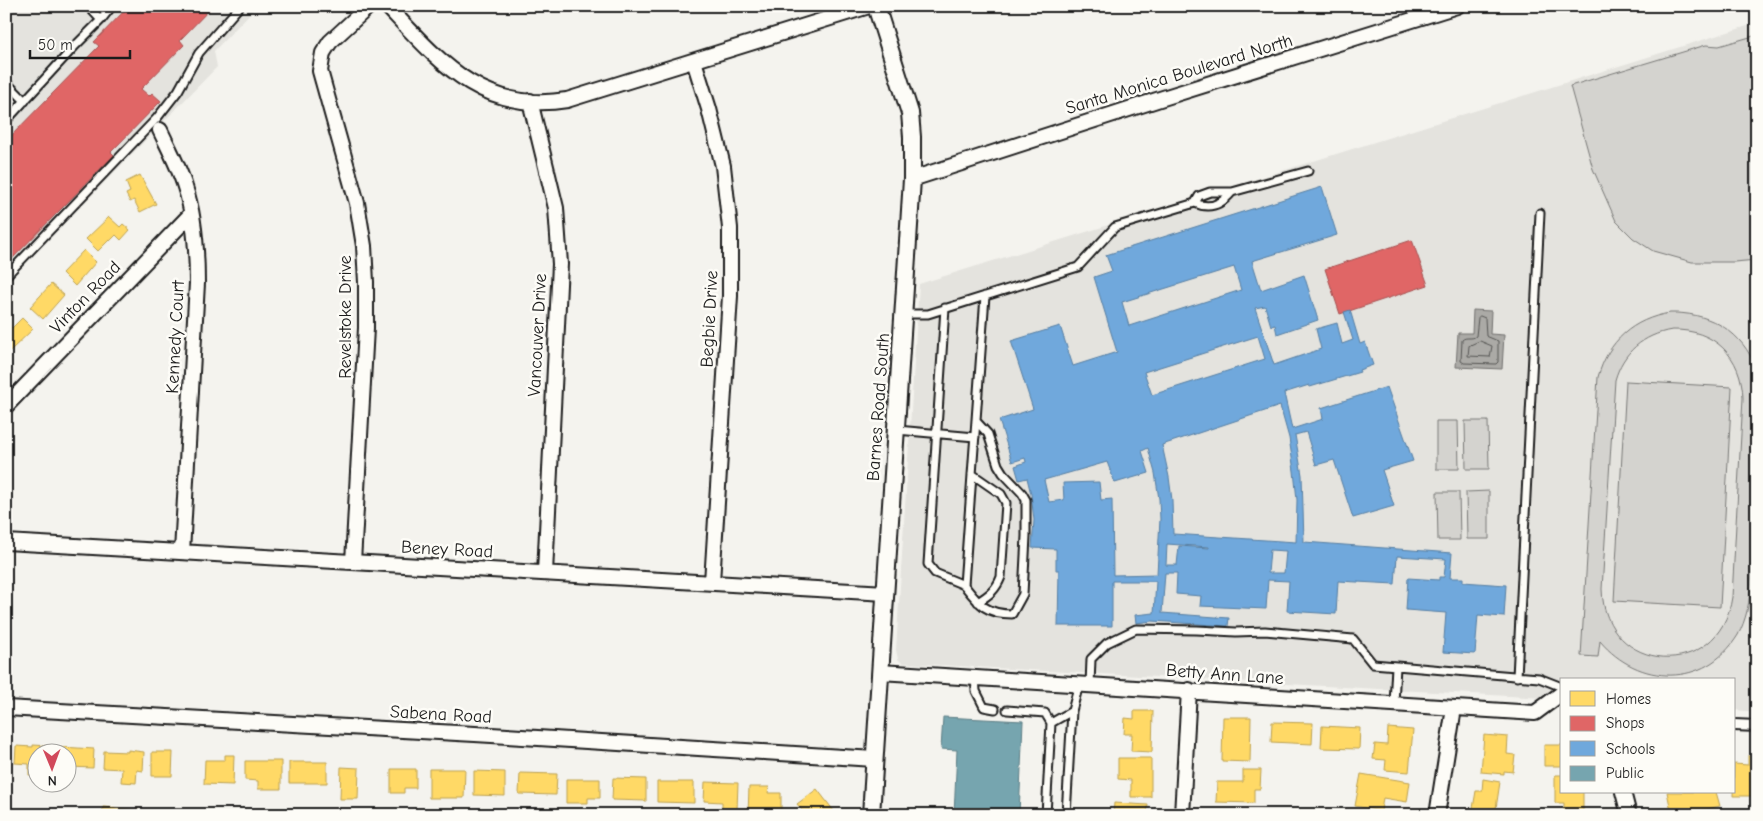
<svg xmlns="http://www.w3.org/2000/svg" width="1763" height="821" font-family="'Comic Neue',sans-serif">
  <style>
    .built { fill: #e4e3de }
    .green { fill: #d4d3cf; stroke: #787876; fill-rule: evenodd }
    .water { fill: #abaaa6; stroke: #72716f }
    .homes { fill: #ffd966; stroke: #bba050 }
    .shops { fill: #e06666; stroke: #a55050 }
    .schools { fill: #6fa8dc; stroke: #567ea2; fill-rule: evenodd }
    .public { fill: #76a5af; stroke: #5b7c83 }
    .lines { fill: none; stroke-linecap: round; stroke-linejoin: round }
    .shore { stroke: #555553; stroke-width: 1 }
    .service-casing { stroke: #1c1c1c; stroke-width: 11 }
    .pedestrian-casing { stroke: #1c1c1c; stroke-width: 14 }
    .minor-casing { stroke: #1c1c1c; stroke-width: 18 }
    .tertiary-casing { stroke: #1c1c1c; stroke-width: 20 }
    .service { stroke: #fdfcf7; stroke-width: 7 }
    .pedestrian { stroke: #fdfcf7; stroke-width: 10 }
    .minor { stroke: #fdfcf7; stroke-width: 14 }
    .tertiary { stroke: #fdfcf7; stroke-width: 16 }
    .labels { text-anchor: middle; stroke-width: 5; stroke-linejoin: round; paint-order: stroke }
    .street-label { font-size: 18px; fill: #1c1c1c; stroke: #fdfcf7 }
  </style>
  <rect width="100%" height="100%" fill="#f4f3ee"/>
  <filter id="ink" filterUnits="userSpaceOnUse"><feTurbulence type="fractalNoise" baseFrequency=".02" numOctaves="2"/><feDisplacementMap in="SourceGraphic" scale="10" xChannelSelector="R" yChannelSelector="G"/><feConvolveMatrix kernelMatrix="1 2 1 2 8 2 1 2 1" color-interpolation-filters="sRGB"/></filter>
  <g filter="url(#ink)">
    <!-- built -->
    <path class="built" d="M6,6H257L214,51L217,67L6,283Z
      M1757,23V712L1734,710V680H1562V699L902,663L898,659L896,650L919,284Z"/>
    <!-- green -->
    <path class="green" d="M1757,35V260L1734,262H1692L1653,251L1633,238L1616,221L1593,169L1570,86L1706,45L1719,46Z
      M1670,313C1705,312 1738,328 1753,361C1760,376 1757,394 1757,410C1757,454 1754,498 1752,542C1751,565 1752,589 1747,611C1745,619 1742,628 1738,635C1705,689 1638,686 1600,641L1598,657L1581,656L1598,377C1608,341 1633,319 1670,313ZM1672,330C1714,329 1742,356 1743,398L1732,597C1720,682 1604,675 1602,589L1615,380C1623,352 1643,335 1672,330Z
      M1626,381L1732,387L1720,607L1614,601Z
      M1436,421H1458L1459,469H1436Z
      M1465,421H1488L1489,469H1466Z
      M1489,491V539H1467L1466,492Z
      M1437,492H1459L1460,540H1438Z"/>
    <!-- water -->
    <path class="water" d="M1473,310L1491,311L1490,334L1504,335L1502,369L1456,367L1458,333H1472Z"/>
    <!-- homes -->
    <path class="homes" d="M140,175L156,204L140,212L134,200L130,202L126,194L130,192L126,182Z
      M109,217L120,227L123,224L130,230L121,240L116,235L110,241L109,240L98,251L86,239Z
      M84,250L96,262L75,286L62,273Z
      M51,284L64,295L43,319L30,307Z
      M6,295L12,301L6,308Z
      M22,318L33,329L10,351L6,348V330L10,326L12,328Z
      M1134,711H1153L1152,752L1131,751L1132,734H1124L1125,718L1134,719Z
      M1223,717H1251L1250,762L1222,761Z
      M1272,722L1313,723L1312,744L1271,742Z
      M1322,726L1360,728L1359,749L1321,748Z
      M1388,728L1413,730L1409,772L1385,770L1386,760L1373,759L1375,744L1387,745Z
      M1484,735L1508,737L1507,754L1515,755L1513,772L1504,771V774L1481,772Z
      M33,745L51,746L50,754H38V775H29V764L15,763L16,746L33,747Z
      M1544,745H1562V766H1544Z
      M61,747L94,749L93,768L68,767V754H61Z
      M128,750L144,752L143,771L137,770L136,783L121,782L122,769L103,768L104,751L128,752Z
      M152,752H173L172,776H152Z
      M225,755H234L233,785L204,784L205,760H225Z
      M1748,756H1757V796H1733L1734,764L1748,765Z
      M1118,758H1151V797H1131V780L1118,779Z
      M245,761H281V789H258V781L245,780Z
      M289,762H327V783H289Z
      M341,767L359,768L358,799H340Z
      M391,769H416V788H404V793H391Z
      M429,769H465L464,798H429Z
      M1243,770H1261L1260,789H1254V803L1216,802L1217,782H1243Z
      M474,771L505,772V796L474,795Z
      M520,773L557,774L556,795L519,794Z
      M1361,774L1410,782L1407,802L1383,798L1381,811L1355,806Z
      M1555,775H1562V792H1583V814H1564V803H1555Z
      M613,778L646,779V801L612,800Z
      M566,779H600V798H588V803H566Z
      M1483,779L1500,782L1495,815L1472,814L1476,791H1482Z
      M657,782H694V803L657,802Z
      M705,782L738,783L737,810H722V802L704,801Z
      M749,787H769L768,793H781V815H748Z
      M817,789L837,815H806L797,804Z
      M1667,792H1716L1720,806L1695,812V815H1672Z
      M1114,803L1148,805L1147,815H1113Z
      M103,807L139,810L138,815H102Z
      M1215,813H1238V815H1215Z"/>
    <!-- shops -->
    <path class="shops" d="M129,6H213L180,40L184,45L141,89L149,96L152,93L161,101L111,152L114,155L6,265V141L99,46L94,42Z
      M1412,240L1428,285L1340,314L1325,269Z"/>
    <!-- schools -->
    <path class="schools" d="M1322,187L1337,235L1252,261L1261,290L1304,275L1318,320L1277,334L1275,325L1271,326L1265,306L1255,308L1274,365L1321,349L1316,329L1337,323L1342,344L1353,340L1344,312L1350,310L1360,344L1365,342L1373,365L1359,370L1360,372L1310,387L1309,385L1284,393L1292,429L1323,419L1321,408L1387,387L1413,461L1382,470L1394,506L1353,518L1334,460L1316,465L1306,432L1295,435L1302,475L1304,542L1452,553L1450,578H1463V582L1506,585L1504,617L1478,615L1475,654L1443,652L1446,613L1406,610L1408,578L1439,580V577H1444L1446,559L1397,556L1395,584L1338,581L1336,614L1287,611L1289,581L1268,580L1266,609L1200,606L1201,596L1176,594L1177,573H1165L1162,613L1229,618L1228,626L1152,621L1136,623L1135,615L1154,613L1156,581H1112V626H1058L1059,570H1056V549L1032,548L1034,520L1031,494L1027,478L1019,480L1015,466L1026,462L1025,458L1012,462L999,420L1033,409L1011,341L1060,326L1073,366L1117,352L1094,277L1112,271L1106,255ZM1234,267L1241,290L1129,326L1122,302ZM1258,336L1265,359L1152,395L1144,372ZM1280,406L1289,438L1294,471L1297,500L1296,542L1173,534L1172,500L1169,477L1162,445ZM1148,448L1155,473L1159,499L1160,519L1157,574L1113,575L1112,499L1101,500L1099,482L1063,483L1064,500L1049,502L1044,480L1107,462L1115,483L1149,473L1142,451ZM1167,544L1209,547V548L1179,546L1177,565H1166ZM1270,550L1286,551L1284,573H1268Z"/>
    <!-- public -->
    <path class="public" d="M943,717L1023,721L1019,815H954L957,750L941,749Z"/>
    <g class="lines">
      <!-- shore -->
      <path class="shore" d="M1480,316L1485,318L1486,336L1498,341V362L1496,364L1464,363L1461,361L1462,340C1466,336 1472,340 1476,336L1478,318Z
        M1480,341L1492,346L1490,357L1468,356L1469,346Z"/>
      <!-- service casing -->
      <g class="service-casing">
        <path id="service" d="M88,6L101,20
          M6,82L25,101
          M6,121L76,45L101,20L112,6
          M1232,192L1308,171
          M6,276L157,118L178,91L199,53L240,6
          M945,308L928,564L935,573L964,585L985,296
          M904,314H928L1078,267L1115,227L1195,203C1210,210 1222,204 1232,192H1210L1199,196L1195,203
          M897,430L975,437
          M972,474L1001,494L1006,503L1001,577C996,590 989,595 978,602
          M964,585C979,604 986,614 1012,614L1023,594L1026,536V500L1022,493L1003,473L998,465L988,434L976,421
          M975,677L976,691L984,707L995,709
          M1517,677L1540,213
          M1090,685L1091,659L1107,643L1136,629L1197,630L1236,632L1265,631L1353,639L1373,664L1539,678L1562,687
          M1394,704L1396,666
          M1007,710L1045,713L1051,723
          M1046,815L1051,723L1072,711
          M1066,815L1072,711L1079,684"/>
      </g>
      <!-- pedestrian casing -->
      <g class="pedestrian-casing">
        <path id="pedestrian" d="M1734,725L1757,726"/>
      </g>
      <!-- minor casing -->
      <g class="minor-casing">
        <path id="minor" d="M387,6C439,61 482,114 567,100L869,6
          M694,61L709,109L723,166L730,228V296L712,582
          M530,101L556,208L560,264L545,573
          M160,130C169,149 179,167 185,187C195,217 197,251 197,283L182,552
          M912,179L1163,98L1457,6
          M6,406L191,214
          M6,542L886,593
          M353,562L366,328V282L364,246L357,203L320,71L323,53L330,42L369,6
          M880,672L1535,713L1562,693
          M6,708L475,734L874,759
          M1623,792L1629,815
          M1182,815L1189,690
          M1437,815L1454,708"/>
      </g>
      <!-- tertiary casing -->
      <g class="tertiary-casing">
        <path id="tertiary" d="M871,815L912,179V137L910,113L876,6"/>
      </g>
      <!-- service -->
      <use href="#service" class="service"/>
      <!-- pedestrian -->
      <use href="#pedestrian" class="pedestrian"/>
      <!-- minor -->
      <use href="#minor" class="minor"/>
      <!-- tertiary -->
      <use href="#tertiary" class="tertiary"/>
    </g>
  </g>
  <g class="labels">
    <!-- street labels -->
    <g class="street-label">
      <text transform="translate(1179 74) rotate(-17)" y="6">Santa Monica Boulevard North</text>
      <text transform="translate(85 297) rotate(-46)" y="6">Vinton Road</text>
      <text transform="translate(345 317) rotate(-90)" y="6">Revelstoke Drive</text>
      <text transform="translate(709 319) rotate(-87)" y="6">Begbie Drive</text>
      <text transform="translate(537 335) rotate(-87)" y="6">Vancouver Drive</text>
      <text transform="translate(175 337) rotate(-87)" y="6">Kennedy Court</text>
      <text transform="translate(878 407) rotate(-86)" y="6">Barnes Road South</text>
      <text transform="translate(447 549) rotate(3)" y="6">Beney Road</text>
      <text transform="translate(1225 674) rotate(4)" y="6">Betty Ann Lane</text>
      <text transform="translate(441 714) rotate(3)" y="6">Sabena Road</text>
    </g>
  </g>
  <!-- margin -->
  <rect width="1763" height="821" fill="none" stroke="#fdfcf7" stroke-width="25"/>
  <rect x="12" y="12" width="1738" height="796" fill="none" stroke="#1c1c1c" stroke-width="2" filter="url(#ink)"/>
  <!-- legend -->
  <rect x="1560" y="678" width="175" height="115" fill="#fdfcf7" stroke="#a3a29f"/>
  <rect x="1570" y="691" width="25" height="15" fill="#ffd966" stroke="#a3a29f"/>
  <text x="1606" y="704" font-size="15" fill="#1c1c1c">Homes</text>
  <rect x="1570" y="716" width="25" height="15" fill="#e06666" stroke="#a3a29f"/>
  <text x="1606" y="728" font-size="15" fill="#1c1c1c">Shops</text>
  <rect x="1570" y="741" width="25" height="15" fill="#6fa8dc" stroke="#a3a29f"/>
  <text x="1606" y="754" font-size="15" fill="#1c1c1c">Schools</text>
  <rect x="1570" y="766" width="25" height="15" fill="#76a5af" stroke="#a3a29f"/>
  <text x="1606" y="778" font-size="15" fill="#1c1c1c">Public</text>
  <!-- north arrow -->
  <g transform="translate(52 768) rotate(179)"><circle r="24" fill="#fdfcf7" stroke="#a3a29f"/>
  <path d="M0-4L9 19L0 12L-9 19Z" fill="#d1495b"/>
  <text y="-8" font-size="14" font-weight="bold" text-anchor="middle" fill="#1c1c1c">N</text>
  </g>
  <!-- scale -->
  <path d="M30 50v8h100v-8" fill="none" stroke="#1c1c1c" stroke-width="2.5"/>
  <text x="38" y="50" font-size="15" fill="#1c1c1c" stroke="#fdfcf7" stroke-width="4" paint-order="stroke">50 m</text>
</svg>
